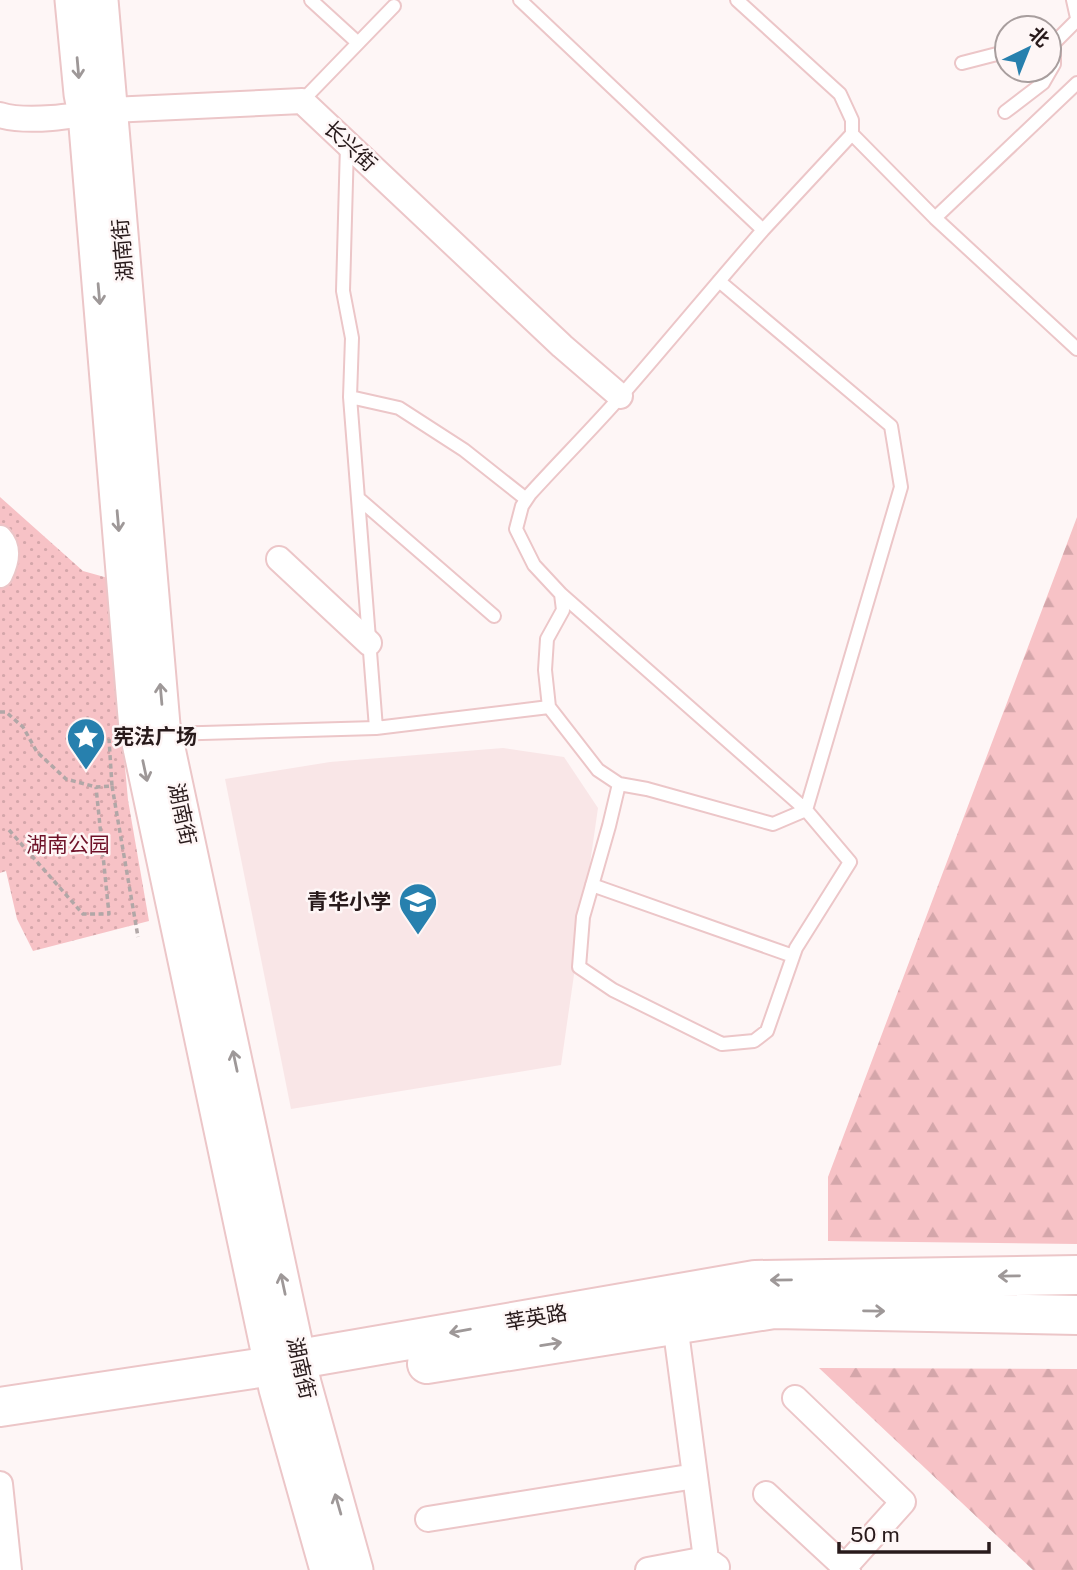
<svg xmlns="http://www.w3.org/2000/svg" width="1077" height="1570" font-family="'Public Sans','Noto Sans SC',sans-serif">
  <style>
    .built { fill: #f9e6e7 }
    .forest { fill: url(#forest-firs) }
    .park { fill: url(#park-dots) }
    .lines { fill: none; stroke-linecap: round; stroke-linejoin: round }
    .lane-casing { stroke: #ecc6c8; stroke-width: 16 }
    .street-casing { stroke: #ecc6c8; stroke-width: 28 }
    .secondary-casing { stroke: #ecc6c8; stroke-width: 37 }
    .primary-casing { stroke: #ecc6c8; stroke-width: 42 }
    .path { stroke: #b1a7a7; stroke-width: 3.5; stroke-dasharray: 5 3.5; stroke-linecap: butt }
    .lane { stroke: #fff; stroke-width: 12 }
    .street { stroke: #fff; stroke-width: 24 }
    .secondary { stroke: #fff; stroke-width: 33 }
    .primary { stroke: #fff; stroke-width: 38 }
    .oneway { stroke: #9e9898 }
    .labels { text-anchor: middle; stroke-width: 5; stroke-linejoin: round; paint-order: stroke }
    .street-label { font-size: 21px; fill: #281a1b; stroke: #fef6f6 }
    .poi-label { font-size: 21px; font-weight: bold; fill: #281a1b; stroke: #fef6f6; text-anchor: start }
    .park-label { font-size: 21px; fill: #6f1229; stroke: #fef6f6 }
  </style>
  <defs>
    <pattern id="forest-firs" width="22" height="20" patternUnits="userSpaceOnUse" patternTransform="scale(1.75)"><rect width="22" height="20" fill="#f7c2c6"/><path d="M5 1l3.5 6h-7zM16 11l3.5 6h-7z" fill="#d4a6aa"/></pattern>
    <pattern id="park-dots" width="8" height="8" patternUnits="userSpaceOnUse" patternTransform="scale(1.75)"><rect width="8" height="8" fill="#f7c2c6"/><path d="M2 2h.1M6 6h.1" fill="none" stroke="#d4a6aa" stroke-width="1.8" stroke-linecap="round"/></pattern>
  </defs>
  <rect width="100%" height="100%" fill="#fef6f6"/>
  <!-- built -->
  <path class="built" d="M503,748L564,757L598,808L561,1065L291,1109L225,779L330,762Z"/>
  <!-- forest -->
  <path class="forest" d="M1077,517V1244L828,1241V1177Z
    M819,1368L1077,1369V1570H1033Z"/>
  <!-- park -->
  <path class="park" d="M0,497L83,571L108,578L128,800L149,921L33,951L17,919L6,871L0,873Z"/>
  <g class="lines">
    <!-- lane casing -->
    <g class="lane-casing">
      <path id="lane" d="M311,0L358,43
        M520,0L763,230C715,285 669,341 621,396C592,429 560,461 530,494L522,506L516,529L534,565L561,594L563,610L547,639L545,670L549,707L598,770L619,784L647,789L773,824L806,810L901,487L891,426L719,281
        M737,0L840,94L852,120V134
        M1073,0L1077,18
        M962,63L997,54H1007
        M302,101L394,6
        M1005,112L1043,83L1054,64V43L1077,20
        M347,145L343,291L352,338L350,397L399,408L464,450L526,499
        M935,218L1077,83
        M763,230L852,134L935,218L1077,349
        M350,397L376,728
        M358,498L494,616
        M561,594L806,810L850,862L796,948L767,1031L754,1041L722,1044L613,990L579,967L583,917L609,826L619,784
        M166,734L376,728L549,707
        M592,885L793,956"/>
    </g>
    <!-- street casing -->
    <g class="street-casing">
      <path id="street" d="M0,115C29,124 80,115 111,110L302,101L562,346L620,396
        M0,538C10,549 6,563 0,575
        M279,559L369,643
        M675,1324L706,1559L702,1570
        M795,1398L903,1502L842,1570
        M0,1484L9,1570
        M766,1494L848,1570
        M428,1519L695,1476
        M648,1570L706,1559L717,1567"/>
    </g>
    <!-- secondary casing -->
    <g class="secondary-casing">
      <path id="secondary" d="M72,0L81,94L85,114L136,729L276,1389L327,1570
        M101,0L163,725L304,1383L356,1570"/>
    </g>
    <!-- primary casing -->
    <g class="primary-casing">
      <path id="primary" d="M427,1364L774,1309L1077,1315
        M0,1407L272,1366L299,1359L755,1280L1077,1275"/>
    </g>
    <!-- path -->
    <path class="path" d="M0,712H6L23,727L37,752L66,779L96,787L112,786L109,739
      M112,786L138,937
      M9,830L83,914H109L96,787"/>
    <!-- lane -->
    <use href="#lane" class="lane"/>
    <!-- street -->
    <use href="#street" class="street"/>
    <!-- secondary -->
    <use href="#secondary" class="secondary"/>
    <!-- primary -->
    <use href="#primary" class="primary"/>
  </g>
  <!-- one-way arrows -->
  <defs><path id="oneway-shaft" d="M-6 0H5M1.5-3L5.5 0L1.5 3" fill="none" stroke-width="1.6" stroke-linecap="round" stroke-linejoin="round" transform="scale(1.75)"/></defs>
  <g class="oneway">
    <use href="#oneway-shaft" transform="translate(78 68) rotate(85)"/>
    <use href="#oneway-shaft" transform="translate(99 294) rotate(85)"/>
    <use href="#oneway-shaft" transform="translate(118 521) rotate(85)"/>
    <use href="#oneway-shaft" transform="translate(161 694) rotate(-95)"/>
    <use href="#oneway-shaft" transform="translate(145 771) rotate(78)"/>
    <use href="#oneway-shaft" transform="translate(235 1061) rotate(-102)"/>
    <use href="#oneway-shaft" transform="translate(1009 1276) rotate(179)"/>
    <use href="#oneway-shaft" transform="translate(781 1280) rotate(179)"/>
    <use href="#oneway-shaft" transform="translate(283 1284) rotate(-102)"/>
    <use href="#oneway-shaft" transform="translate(874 1311) rotate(1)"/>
    <use href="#oneway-shaft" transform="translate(460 1331) rotate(170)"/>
    <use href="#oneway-shaft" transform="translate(551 1344) rotate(-9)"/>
    <use href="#oneway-shaft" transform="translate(338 1504) rotate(-106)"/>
  </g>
  <!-- icons -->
  <defs>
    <g id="sight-pin" transform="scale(2.0125)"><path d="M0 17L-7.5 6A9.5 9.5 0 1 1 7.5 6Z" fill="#2780ae" stroke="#fef6f6"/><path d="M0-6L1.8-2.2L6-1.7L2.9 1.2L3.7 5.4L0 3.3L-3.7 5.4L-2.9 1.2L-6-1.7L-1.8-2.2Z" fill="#fff"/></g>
    <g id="school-pin" transform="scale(2.0125)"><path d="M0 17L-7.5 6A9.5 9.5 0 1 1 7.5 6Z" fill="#2780ae" stroke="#fef6f6"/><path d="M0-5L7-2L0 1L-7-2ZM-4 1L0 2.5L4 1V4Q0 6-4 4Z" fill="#fff"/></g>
  </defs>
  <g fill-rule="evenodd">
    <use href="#sight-pin" x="86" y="737"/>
    <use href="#school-pin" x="418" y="902"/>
  </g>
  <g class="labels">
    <!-- street labels -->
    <g class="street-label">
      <text transform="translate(350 146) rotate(43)" y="7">长兴街</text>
      <text transform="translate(123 250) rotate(-95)" y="7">湖南街</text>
      <text transform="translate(182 814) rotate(78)" y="7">湖南街</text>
      <text transform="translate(536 1318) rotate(-10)" y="7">莘英路</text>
      <text transform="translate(301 1368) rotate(77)" y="7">湖南街</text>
    </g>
    <!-- poi labels -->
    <g class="poi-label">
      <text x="113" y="744">宪法广场</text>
      <text x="391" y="909" text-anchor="end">青华小学</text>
    </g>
    <!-- park labels -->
    <g class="park-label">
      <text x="68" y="852">湖南公园</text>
    </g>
  </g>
  <!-- north arrow -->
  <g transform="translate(1028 49) rotate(43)"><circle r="33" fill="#fef6f6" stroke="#a89e9e" stroke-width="2"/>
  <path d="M0-5L12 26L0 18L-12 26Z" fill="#2780ae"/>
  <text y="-10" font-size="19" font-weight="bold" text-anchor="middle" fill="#281a1b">北</text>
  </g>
  <!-- scale -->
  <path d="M839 1542v10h150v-10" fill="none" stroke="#281a1b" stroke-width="3.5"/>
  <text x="850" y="1542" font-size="21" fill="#281a1b" stroke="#fef6f6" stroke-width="5" paint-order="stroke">50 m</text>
</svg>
